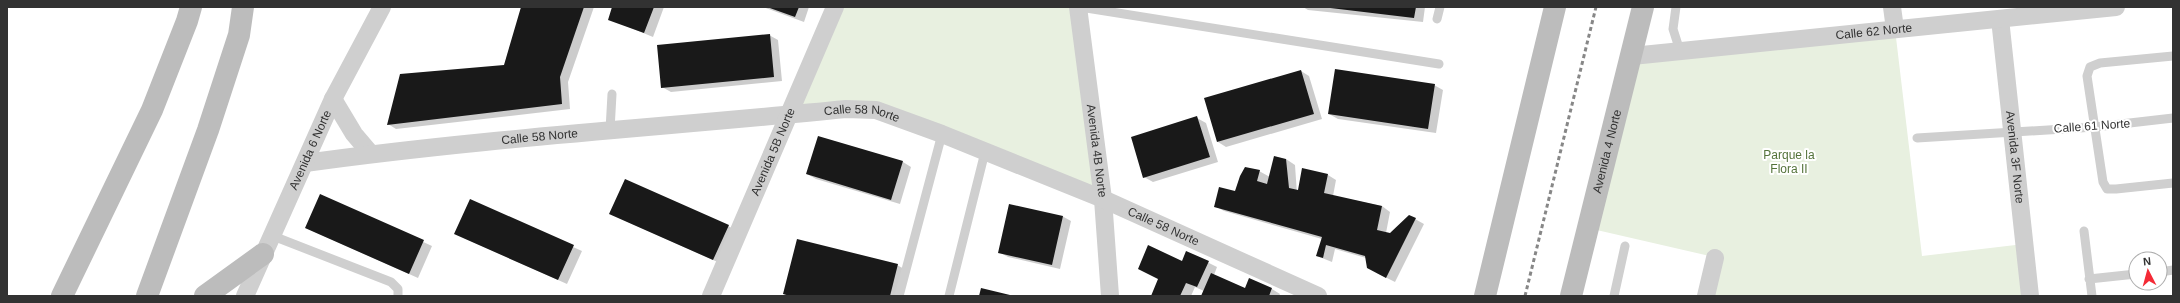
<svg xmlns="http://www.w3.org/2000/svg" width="2180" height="303" font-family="Arial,sans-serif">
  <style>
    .green { fill: #e8f0e0 }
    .shadow { fill: #0003 }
    .building { fill: #191919 }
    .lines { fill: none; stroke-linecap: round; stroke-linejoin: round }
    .service { stroke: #cfcfcf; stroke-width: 9 }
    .minor { stroke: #cfcfcf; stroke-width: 18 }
    .secondary { stroke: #bcbcbc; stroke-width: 22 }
    .rail { stroke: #878787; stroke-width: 3; stroke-dasharray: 4 3; stroke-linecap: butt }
    .labels { text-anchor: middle; stroke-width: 4; stroke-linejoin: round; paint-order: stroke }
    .street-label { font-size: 12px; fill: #323232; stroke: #fff }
    .park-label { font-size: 12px; fill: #54733b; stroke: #fff }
  </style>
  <rect width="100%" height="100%" fill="#fff"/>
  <!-- green -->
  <path class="green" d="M835,7H1078L1103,199L876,110L789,115Z
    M1895,29L1922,256L2024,244L2030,296H1706L1714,257L1588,228L1632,56Z"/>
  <!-- shadow -->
  <path class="shadow" d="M522,7H594L568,82L570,109L396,129L388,124L504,66Z
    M613,7H664L653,37L609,19Z
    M763,7H809L804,22Z
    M1303,7H1425L1423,22L1308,10Z
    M769,35L778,40L782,81L671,92L662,87Z
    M1301,71L1309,76L1322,119L1226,147L1218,142Z
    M1434,85L1443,90L1436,133L1338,119L1329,114Z
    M1197,118L1206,123L1218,162L1153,182L1144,177Z
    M819,137L903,162L911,167L900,204L816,179L807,174Z
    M1286,159L1295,165L1297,194L1328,175L1336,180L1333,196L1382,206L1390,212L1386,233L1391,234L1415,219L1424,224L1395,282L1377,273L1366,258L1335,249L1332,262L1317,256L1322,239L1224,211L1215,206L1236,192L1259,171L1270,177Z
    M321,195L432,246L418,278L306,228Z
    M470,201L582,251L567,284L464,238Z
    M1062,216L1071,221L1060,269L1008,257L999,252Z
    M619,218L728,226L737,231L722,264Z
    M1187,252L1217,267L1214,275L1246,289L1250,279L1272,289L1280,294L1279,296H1202L1204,291L1195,287L1191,296H1152L1182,262Z
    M897,265L906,270L899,296H788L784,294Z"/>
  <!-- building -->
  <path class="building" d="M521,7H584L560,77L562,104L387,125L400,74L504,65Z
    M612,7H654L644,33L608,20Z
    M767,7H799L795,17Z
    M1322,7H1416L1414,18Z
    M770,34L774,77L661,88L657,45Z
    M1335,69L1435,84L1428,129L1328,114Z
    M1301,70L1314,114L1217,142L1204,98Z
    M1197,116L1210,157L1143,178L1131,137Z
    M818,136L903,161L891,200L806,174Z
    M1274,156L1286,159L1289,188L1298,190L1302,168L1328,174L1324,193L1382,206L1377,230L1390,233L1409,215L1416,218L1386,278L1367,268L1365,256L1326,245L1323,258L1316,256L1322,237L1214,207L1219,187L1235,191L1240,176L1245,167L1260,170L1257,181L1267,184Z
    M625,179L729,225L713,260L609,214Z
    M320,194L424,240L409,274L305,228Z
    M470,199L574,245L558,280L454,234Z
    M1009,204L1063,216L1052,265L998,253Z
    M797,239L898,264L890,296H790L783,294Z
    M1148,245L1182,261L1186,251L1209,261L1197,287L1186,283L1180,296H1151L1158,279L1138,269Z
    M1211,273L1245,288L1249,278L1272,288L1269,296H1201Z
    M981,288L1010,295V296H979Z"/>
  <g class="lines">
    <!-- service -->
    <path class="service" d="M1080,7L1439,64
      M1676,7L1673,29L1680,51
      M1437,19L1440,7
      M2173,56L2100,63L2090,67L2087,76L2103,182L2107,189H2116L2173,183
      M610,130L612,94
      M1917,138L2095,127L2173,118
      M2084,231L2092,296
      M273,236L391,282L398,289V296
      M2160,272L2173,270
      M2089,279L2136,274
      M899,296L942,134
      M949,296L985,152
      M1614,296L1625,246"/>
    <!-- minor -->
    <g class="minor">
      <path id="s1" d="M1078,7L1103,199L1110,296"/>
      <path d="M1892,7L1895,29"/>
      <path id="s2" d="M2000,19L2030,296"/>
      <path id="s3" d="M1632,56L2116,7"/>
      <path d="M333,99L354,134L371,154"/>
      <path id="s4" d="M305,163C485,138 666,127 846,109L876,110L942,134L1103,199L1318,296"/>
      <path id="s5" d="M245,296L333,99L382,7"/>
      <path id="s6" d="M711,296L835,7"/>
      <path d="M1706,296L1715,258"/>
    </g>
    <!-- secondary -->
    <g class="secondary">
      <path d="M62,296L152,110L187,21L191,7"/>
      <path d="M147,296L208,130L239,35L243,7"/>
      <path d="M205,296L263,254"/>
      <path d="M1485,296L1555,7"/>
      <path id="s7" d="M1571,296L1643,7"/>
    </g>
    <!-- rail -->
    <path class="rail" d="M1525,296L1596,7"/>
  </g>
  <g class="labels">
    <!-- street labels -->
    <g class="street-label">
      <text dy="4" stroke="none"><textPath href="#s3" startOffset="243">Calle 62 Norte</textPath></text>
      <text dy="4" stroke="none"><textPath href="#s4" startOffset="560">Calle 58 Norte</textPath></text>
      <text transform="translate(2092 126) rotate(-4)" y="4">Calle 61 Norte</text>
      <text dy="4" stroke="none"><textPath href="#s4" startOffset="236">Calle 58 Norte</textPath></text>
      <text dy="4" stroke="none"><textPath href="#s5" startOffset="160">Avenida 6 Norte</textPath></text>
      <text dy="4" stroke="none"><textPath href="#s1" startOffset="145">Avenida 4B Norte</textPath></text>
      <text dy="4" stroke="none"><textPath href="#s6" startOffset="157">Avenida 5B Norte</textPath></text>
      <text dy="4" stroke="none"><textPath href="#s7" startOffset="149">Avenida 4 Norte</textPath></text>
      <text dy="4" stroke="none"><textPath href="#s2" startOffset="139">Avenida 3F Norte</textPath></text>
      <text dy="4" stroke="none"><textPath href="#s4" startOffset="884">Calle 58 Norte</textPath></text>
    </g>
    <!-- park labels -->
    <g class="park-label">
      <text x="1789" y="159">Parque la<tspan x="1789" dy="14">Flora II</tspan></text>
    </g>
  </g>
  <!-- border -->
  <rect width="2180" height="303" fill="none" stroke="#323232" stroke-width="16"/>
  <!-- north arrow -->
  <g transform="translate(2148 271) rotate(354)"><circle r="19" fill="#ffffff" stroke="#adadad"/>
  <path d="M0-3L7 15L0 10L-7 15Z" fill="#f42a36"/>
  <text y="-6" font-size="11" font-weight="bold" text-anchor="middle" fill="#323232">N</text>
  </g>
</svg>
